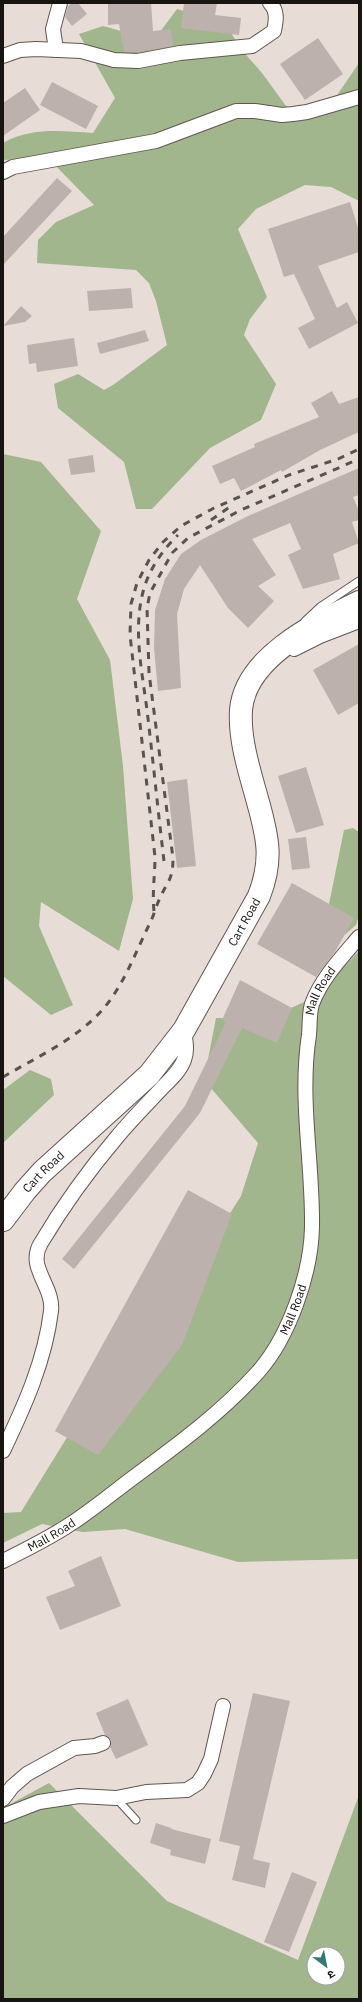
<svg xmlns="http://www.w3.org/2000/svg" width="362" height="2002" font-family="'IBM Plex Sans','Noto Sans Devanagari',sans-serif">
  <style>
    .forest { fill: #a1b68c; fill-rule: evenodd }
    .building { fill: #bdb1ad }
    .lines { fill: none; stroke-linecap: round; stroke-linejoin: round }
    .service-casing { stroke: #615752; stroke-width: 9 }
    .minor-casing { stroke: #615752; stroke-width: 16 }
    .primary-casing { stroke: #615752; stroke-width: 24 }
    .service { stroke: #fff; stroke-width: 7 }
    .minor { stroke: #fff; stroke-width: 14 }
    .primary { stroke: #fff; stroke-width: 22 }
    .rail { stroke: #595350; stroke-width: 3; stroke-dasharray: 7 7; stroke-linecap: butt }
    .labels { text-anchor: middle; stroke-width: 3.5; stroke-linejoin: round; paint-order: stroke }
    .street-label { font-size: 12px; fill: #181412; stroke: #fff }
  </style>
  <rect width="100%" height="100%" fill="#e8dcd7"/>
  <!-- forest -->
  <path class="forest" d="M177,9L225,23L241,49L262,73L286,106L305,114L329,107L359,63V201L331,187L305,185L256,209L238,229L267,297L250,319L244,335L276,384L261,420L210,448L152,509H136L124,462L58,408L54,384L78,374L104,390L113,385L167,345L156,301L149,283L136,270L37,263L38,240L56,222L94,205L48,158L3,160V143C31,127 62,131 93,133L115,98L79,34L103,26L154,40Z
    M3,454L41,462L101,531L77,599L110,660L123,766L133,899L119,951L41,902L39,926L73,1005L51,1015L3,976Z
    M353,828L359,832V916L356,925L327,950L328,909L344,830Z
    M359,951V1559L238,1562L125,1529L83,1532L42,1524L3,1543V1513L21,1512L74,1426L178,1295L241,1196L258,1143L204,1080L216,1018L267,1019L315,997Z
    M30,1070L51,1079L54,1095L3,1143V1090Z
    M49,1783L167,1901L298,1960L359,1795V1999H3V1808ZM314,1954H338V1978H314Z"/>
  <!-- building -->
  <path class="building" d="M72,3H78L87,14L72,26L65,17L68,6Z
    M108,3H151L153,31L171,29L173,46L137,52H124L119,24L108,25Z
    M184,3H217L215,15L241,18L239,35L181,28Z
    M318,38L343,74L305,100L280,64Z
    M52,82L98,106L86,129L40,105Z
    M25,88L40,110L3,136V103Z
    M57,178L72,191L3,265V237Z
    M350,202L359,231V252L318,266L337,308L347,302L358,323L309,349L298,328L315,319L294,274L284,277L268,229Z
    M131,288L133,308L89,311L87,291Z
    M21,306L32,316L25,322L3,326Z
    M145,330L149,341L100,354L97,343Z
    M74,338L78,366L37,372L36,363L29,364L27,345Z
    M332,391L339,404L359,397V432L320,450L282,472L281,470L241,491L234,478L220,484L212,466L255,447L254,444L319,417L311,403Z
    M93,455L95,472L71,475L68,459Z
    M359,468V495L353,497L359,511V520L352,522L359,543L333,554L340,579L303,589L288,555L301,549L290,523L252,539L276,575L258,586L274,601L248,628L228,608L200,565L184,589L177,614L181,688L158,691L154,648L155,610L165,579L181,554L201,540L248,516Z
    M359,644V703L338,715L313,670Z
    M306,767L324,825L296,833L278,776Z
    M187,779L196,866L177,868L167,782Z
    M306,837L310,868L292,870L288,839Z
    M292,883L354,918L335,952L316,977L257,944Z
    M240,980L292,1008L277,1043L242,1028L200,1113L74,1269L62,1259L185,1106L226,1022L222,1020Z
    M188,1190L232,1214L182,1345L98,1455L55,1431Z
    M101,1556L121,1606L60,1630L46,1597L75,1586L68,1571Z
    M253,1693L290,1701L253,1859L270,1863L265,1888L232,1880L240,1846L219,1841Z
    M128,1699L148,1745L116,1759L110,1747L111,1740L105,1735L96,1713Z
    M156,1823L171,1828V1829L211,1839L205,1864L170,1855L171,1850L150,1843Z
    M292,1872L317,1882L289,1952L264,1942Z"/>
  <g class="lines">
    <!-- service casing -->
    <g class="service-casing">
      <path id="service" d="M305,621L320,607L359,581
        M116,1798L136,1820"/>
    </g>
    <!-- minor casing -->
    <g class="minor-casing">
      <g id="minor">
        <path d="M56,50L53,29L60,3"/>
        <path d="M3,56L20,50L36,49L81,51L114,60L138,61L180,53L252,46L274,31C276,21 278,11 270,3"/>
        <path d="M3,172L13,167L156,141L236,111H255L282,115L293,114L307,112L359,97"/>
        <path d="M294,649L320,636L359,621"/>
        <path d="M3,1451C24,1407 45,1361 51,1311C54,1286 26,1267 41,1243C63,1206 89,1170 117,1137C131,1120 147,1104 162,1088C170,1080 180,1071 184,1060C188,1050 185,1039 184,1030"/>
        <path id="s1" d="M3,1561C27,1549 50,1538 72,1523C95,1508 116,1490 138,1474C180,1443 223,1411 258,1372C289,1337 311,1274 312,1227C313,1163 299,1099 309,1035C310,1025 309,1014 312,1004C321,979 342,957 359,937"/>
        <path d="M3,1799L12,1787L27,1774L74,1748L95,1746L103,1743"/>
        <path d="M3,1816L39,1802L79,1796L116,1798L146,1792L187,1790L198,1783L204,1774L211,1759L223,1706"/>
      </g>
    </g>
    <!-- primary casing -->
    <g class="primary-casing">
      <g id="primary">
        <path id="s2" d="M3,1220L25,1191L42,1172L149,1075L184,1030L259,896C273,860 268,838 258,802C250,773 239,740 241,710C245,657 317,623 359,602"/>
      </g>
    </g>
    <!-- service -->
    <use href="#service" class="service"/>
    <!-- minor -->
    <use href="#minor" class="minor"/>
    <!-- primary -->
    <use href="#primary" class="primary"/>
    <!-- rail -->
    <path class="rail" d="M211,520L234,504
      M164,861C158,811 153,760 147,710C142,671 133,630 143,592C148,571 163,549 178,535
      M154,911C152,893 155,875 155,857L130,635L131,604L137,583L149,560L163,542L181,526L214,508L289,475L338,459L359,449
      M3,1077C37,1057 77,1039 103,1009C124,985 136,951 150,923C154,915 156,906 160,898C168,880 173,880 173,858L149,673L147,608L150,593L172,553L188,538L241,510L359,459"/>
  </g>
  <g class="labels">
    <!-- street labels -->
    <g class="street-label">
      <text dy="4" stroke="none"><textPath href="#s2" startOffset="387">Cart Road</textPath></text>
      <text dy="4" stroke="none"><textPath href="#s1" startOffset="715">Mall Road</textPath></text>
      <text dy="4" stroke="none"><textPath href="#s2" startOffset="63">Cart Road</textPath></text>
      <text dy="4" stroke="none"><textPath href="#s1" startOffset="391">Mall Road</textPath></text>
      <text dy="4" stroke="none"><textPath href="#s1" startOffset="55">Mall Road</textPath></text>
    </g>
  </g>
  <!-- border -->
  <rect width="362" height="2002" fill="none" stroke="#181412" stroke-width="8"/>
  <!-- north arrow -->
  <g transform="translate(326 1966) rotate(148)"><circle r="19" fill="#ffffff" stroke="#a3a1a0"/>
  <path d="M0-3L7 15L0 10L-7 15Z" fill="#337a71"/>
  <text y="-6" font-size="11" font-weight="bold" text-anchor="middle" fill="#181412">उ</text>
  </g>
</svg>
